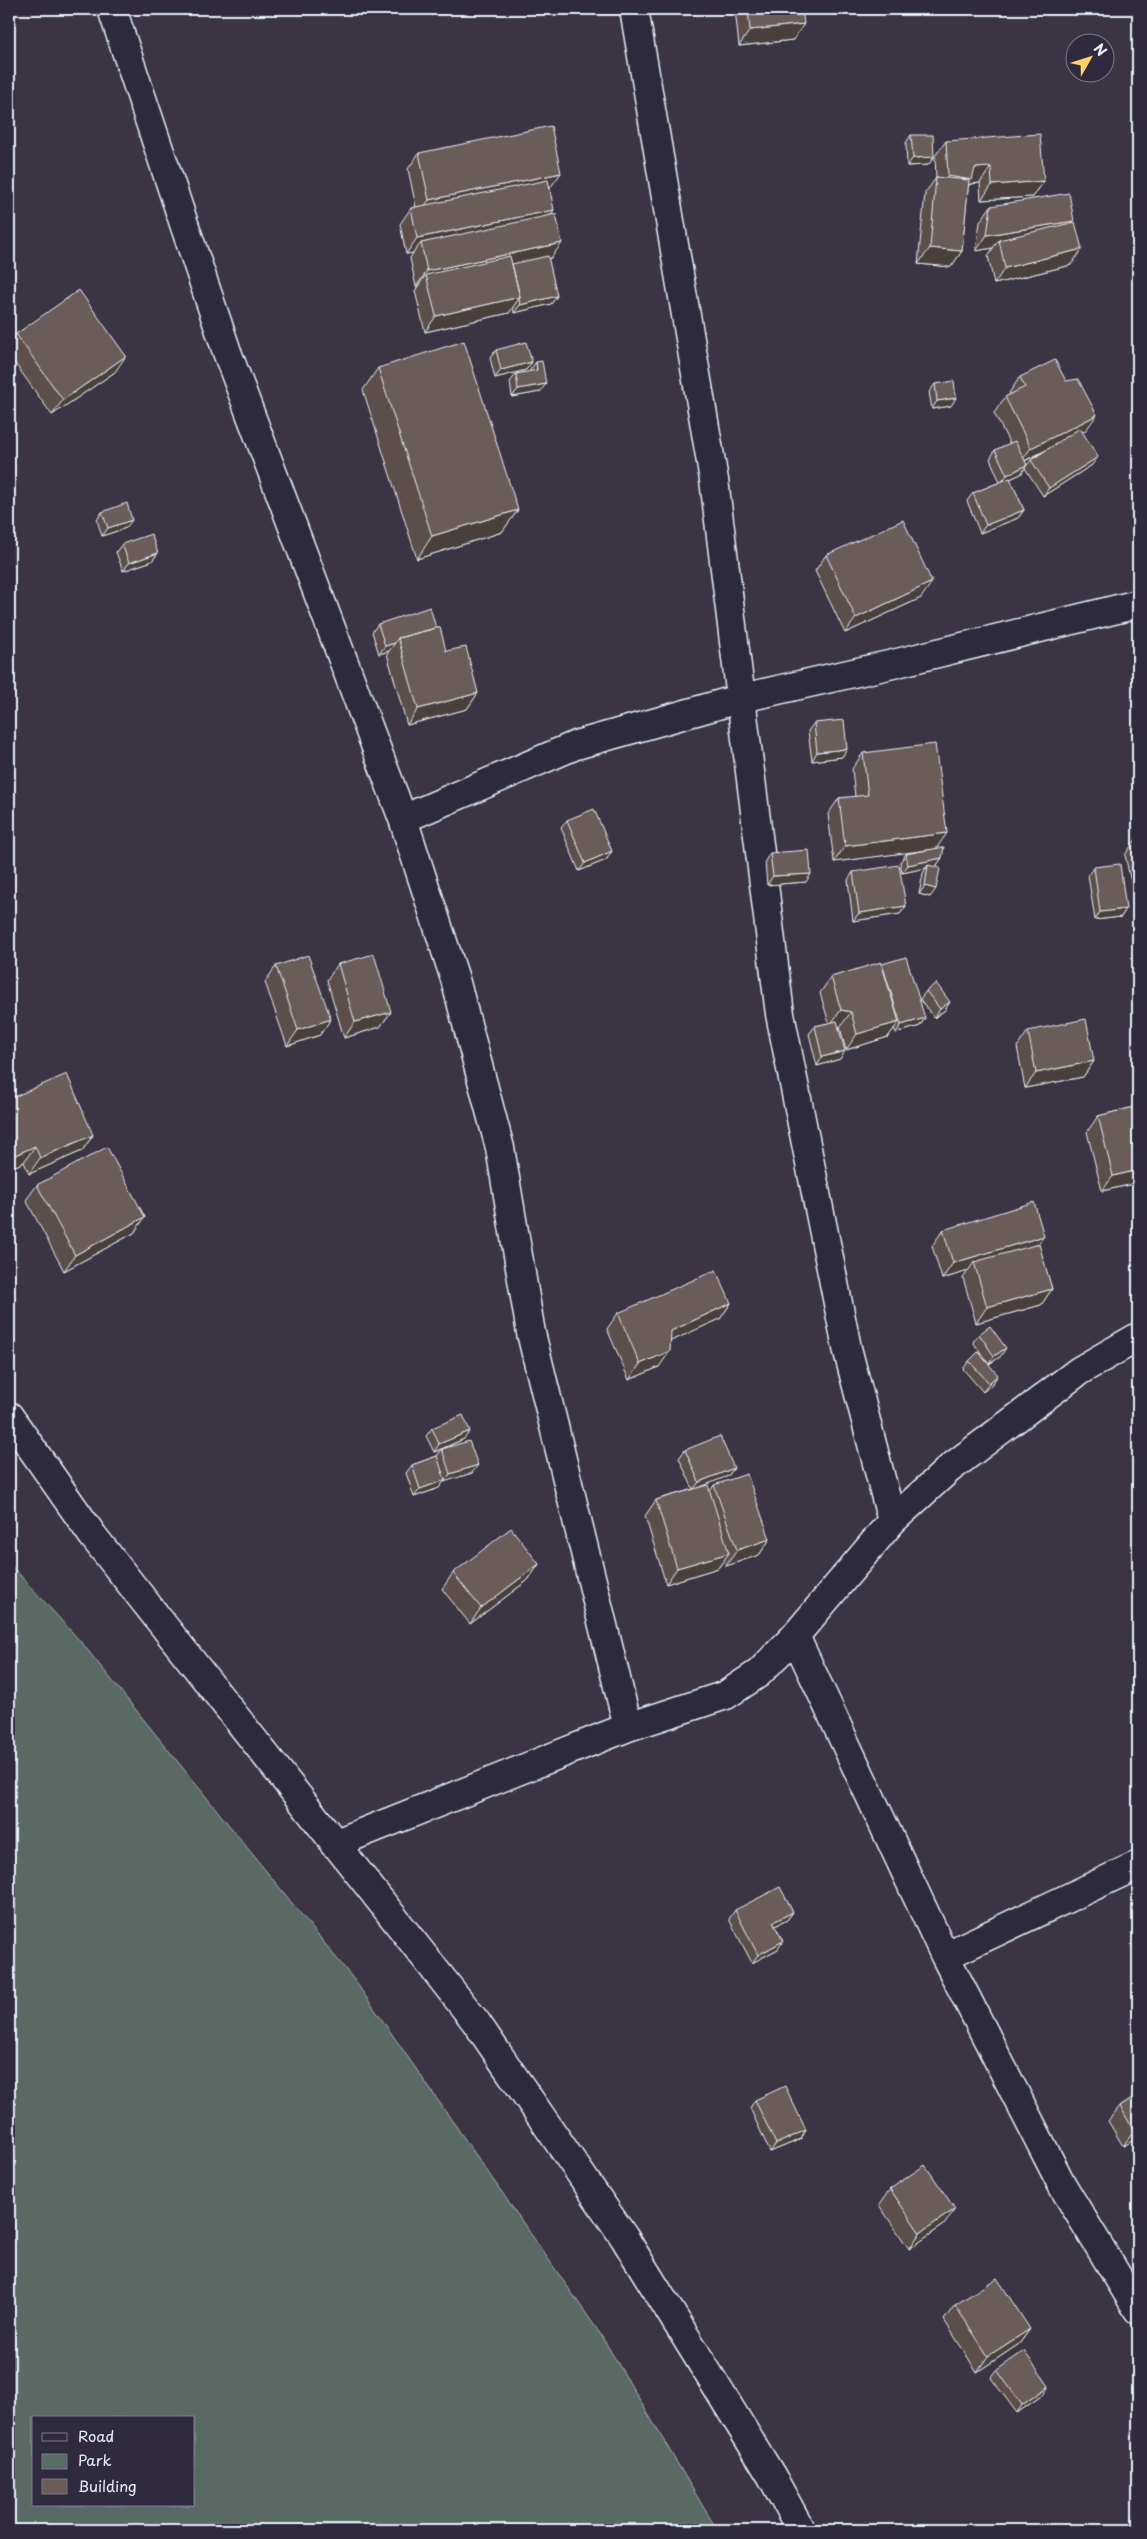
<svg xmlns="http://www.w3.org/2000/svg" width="1147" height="2539" font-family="'Playpen Sans',sans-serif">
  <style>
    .green { fill: #586b64; stroke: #a0aeae; fill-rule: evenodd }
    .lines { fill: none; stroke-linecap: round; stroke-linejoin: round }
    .minor-casing { stroke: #e8f1f8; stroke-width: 31 }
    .minor { stroke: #2f2a3d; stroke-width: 28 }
    .wall { fill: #5b4f4c; stroke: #e8f1f8; fill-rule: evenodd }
    .shaded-wall { fill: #4a403e; stroke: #e8f1f8 }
    .building { fill: #6a5c58; stroke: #e8f1f8 }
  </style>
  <rect width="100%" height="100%" fill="#3b3442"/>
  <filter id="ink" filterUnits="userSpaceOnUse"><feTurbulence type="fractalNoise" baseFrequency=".02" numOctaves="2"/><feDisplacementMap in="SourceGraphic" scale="10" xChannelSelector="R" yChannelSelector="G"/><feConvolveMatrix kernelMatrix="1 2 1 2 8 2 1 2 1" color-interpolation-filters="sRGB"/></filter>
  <g filter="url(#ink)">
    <!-- green -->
    <path class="green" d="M9,1563L81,1642L355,1981L601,2335L717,2530H9ZM34,2418H194V2505H34Z"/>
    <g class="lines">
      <!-- minor casing -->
      <g class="minor-casing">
        <path id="minor" d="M112,9L227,352L403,819L455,979L500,1148L531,1333L628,1727
          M634,9L714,480L780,1014L847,1348L892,1521
          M403,819L576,745L742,698L893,664L1138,604
          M9,1416L93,1536L476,2022L624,2237L771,2475L801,2530
          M795,1636L945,1956L1138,1865
          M334,1844L628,1727L726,1695L759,1673L795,1636L892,1521L949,1469L1079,1371L1138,1337
          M945,1956L1062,2185L1138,2310"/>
      </g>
      <!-- minor -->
      <use href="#minor" class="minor"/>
    </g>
    <!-- wall -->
    <path class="wall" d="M735,9H802L793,40L739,46Z
      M911,135L934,157L928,165L907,166L906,143Z
      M946,141L1044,181L1033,197L981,200L980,183L970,184L968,187L962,251L951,267L918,264L925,193L936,178L935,156Z
      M419,153L550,188L551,258L548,259L557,296L551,304L514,313L513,307L509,313L425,332L415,291L418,286L416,287L410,258L413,253L406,254L400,224L411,208L416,207L408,169Z
      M991,206L1072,223L1071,265L994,284L988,256L993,248L976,251L980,222Z
      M16,334L115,372L52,415L9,355V344Z
      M496,350L532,362L526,370L495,378L490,358Z
      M536,362L540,392L512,397L510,382L516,374L530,372V370Z
      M378,368L518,510L502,532L417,559L363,390Z
      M1020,377L1086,430L1082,432L1092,465L1043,496L1025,468L1021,474L1010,479L1024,510L1018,518L980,533L967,501L973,493L1000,482L990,459L995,450L1010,444L994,413L1005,397L1010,395L1009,393ZM1043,452L1031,460L1027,465L1025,461Z
      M935,384L951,406L932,409L929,392Z
      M102,512L126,528L102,536L97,520Z
      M122,544L158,553L152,561L123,571L116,552Z
      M826,555L921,598L845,633L815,571Z
      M378,624L436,628L446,651L478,693L467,709L407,725L387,654L389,651L379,654L372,632Z
      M814,723L847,749L842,757L812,761L808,731Z
      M863,753L937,848L942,858L936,866L935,867L930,897L919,894L923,873L926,868L902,873L900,862L906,854L924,850L834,862L828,814L839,798L855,797L852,769Z
      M567,820L612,851L606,860L579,871L561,828Z
      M1136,839H1138V914L1125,855Z
      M770,853L806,882L767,885L765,861Z
      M1094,867L1126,909L1121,917L1095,920L1088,875Z
      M853,872L906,906L900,914L853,921L848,880Z
      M338,964L391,1012L380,1027L344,1038L327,980Z
      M882,964L925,1018L920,1026L896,1033L894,1028L888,1037L846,1050L840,1027H839L840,1059L817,1066L809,1034L815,1026L829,1023L820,993L831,977Z
      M276,966L320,1035L287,1046L265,982Z
      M926,991L945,1010L934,1018L920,999Z
      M1028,1031L1094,1061L1083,1077L1025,1088L1017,1047Z
      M9,1099L93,1135L82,1151L29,1174L24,1162L9,1169Z
      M1138,1106V1183L1102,1191L1087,1132L1098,1116Z
      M37,1185L145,1217L134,1233L64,1271L26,1200Z
      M943,1230L1044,1236L1038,1244L1052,1289L1041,1305L976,1323L963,1278L968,1271L942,1279L932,1246Z
      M731,1303L720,1319L670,1341L659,1367L629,1380L607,1329L618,1313Z
      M979,1334L1000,1357L989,1364L993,1383L983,1392L963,1369L969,1361L988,1363L973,1342Z
      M432,1428L464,1439L442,1449L472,1473L444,1481L439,1488L414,1497L406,1473L412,1465L437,1456L442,1449L434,1452L426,1436Z
      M685,1450L734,1468L728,1476L696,1488L710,1491L714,1485L770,1539L759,1555L726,1566L724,1560L718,1568L666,1584L645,1516L656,1500L693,1489L679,1458Z
      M539,1564L528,1580L470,1624L442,1589L453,1573Z
      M735,1910L793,1912L787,1920L775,1926L778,1949L752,1963L729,1919Z
      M1138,2094V2138L1123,2146L1108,2121L1120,2106Z
      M755,2100L806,2130L801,2139L770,2152L750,2108Z
      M890,2189L944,2225L909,2249L879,2205Z
      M955,2305L1030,2329L1019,2344L977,2372L944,2320Z
      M997,2370L1044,2394L1017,2413L991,2378Z"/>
    <!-- shaded-wall -->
    <path class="shaded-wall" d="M804,24L793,40L739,46L750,30Z
      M934,157L928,165L907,166L913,158Z
      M991,167L980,183L970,184L961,196L937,191L948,176L975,168Z
      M561,173L550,188L418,215L429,200Z
      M1044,181L1033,197L981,200L992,185Z
      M554,210L543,226L421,243L413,253L406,254L417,238Z
      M1074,221L1063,236L999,240L993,248L976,251L987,235Z
      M562,243L551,258L510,267L426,275L418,286L416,287L427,271Z
      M930,248L962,251L951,267L918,264Z
      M1082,249L1071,265L994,284L1005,268Z
      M557,296L551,304L514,313L520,305Z
      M520,297L509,313L425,332L436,316Z
      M126,356L115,372L52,415L63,400Z
      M532,362L526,370L495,378L501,370Z
      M546,384L540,392L512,397L518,389Z
      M956,398L951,406L932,409L937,401Z
      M1097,415L1086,430L1020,463L1031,448Z
      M1098,457L1092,465L1043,496L1049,488Z
      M1027,465L1021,474L1001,483L1007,475Z
      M518,510L502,532L417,559L432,536Z
      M1024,510L1018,518L980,533L986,525Z
      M132,520L126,528L102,536L108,528Z
      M158,553L152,561L123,571L129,563Z
      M932,582L921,598L845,633L856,618Z
      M395,643L389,651L379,654L385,646Z
      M478,693L467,709L407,725L418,709Z
      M847,749L842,757L812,761L817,752Z
      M947,833L936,849L834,862L845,846Z
      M612,851L606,860L579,871L585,863Z
      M942,858L936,866L928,868V865L926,868L902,873L908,865Z
      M811,874L806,882L767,885L773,876Z
      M925,886L936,889L930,897L919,894Z
      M906,906L900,914L853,921L859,913Z
      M1126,909L1121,917L1095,920L1100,912Z
      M950,1002L945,1010L934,1018L940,1009Z
      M841,1010L851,1012L840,1027L830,1025Z
      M391,1012L380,1027L344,1038L355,1022Z
      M925,1018L920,1026L896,1033L901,1025Z
      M331,1019L320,1035L287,1046L298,1030Z
      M899,1022L888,1037L846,1050L857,1034Z
      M845,1051L840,1059L817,1066L822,1057Z
      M1094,1061L1083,1077L1025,1088L1036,1073Z
      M93,1135L82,1151L29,1174L40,1158Z
      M35,1146L24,1162L9,1169V1162L13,1156Z
      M1138,1170V1183L1102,1191L1113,1176Z
      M145,1217L134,1233L64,1271L75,1255Z
      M1044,1236L1033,1252L974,1262L968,1271L942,1279L953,1263Z
      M1052,1289L1041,1305L976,1323L987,1307Z
      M731,1303L720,1319L660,1346L671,1331Z
      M1006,1348L1000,1357L989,1364L994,1356Z
      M670,1351L659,1367L629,1380L640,1364Z
      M998,1375L993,1383L983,1392L989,1383Z
      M470,1431L464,1439L434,1452L439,1444Z
      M478,1465L472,1473L444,1482L450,1474Z
      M734,1468L728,1476L693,1490L699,1482Z
      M445,1480L439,1488L414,1497L420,1489Z
      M770,1539L759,1555L726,1566L737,1550Z
      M729,1553L718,1568L666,1584L677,1568Z
      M539,1564L528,1580L470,1624L481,1608Z
      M793,1912L787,1920L767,1930L773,1922Z
      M783,1941L778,1949L752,1963L758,1955Z
      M1138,2128V2138L1123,2146L1134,2131Z
      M806,2130L801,2139L770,2152L776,2144Z
      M955,2209L944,2225L909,2249L920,2233Z
      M1030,2329L1019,2344L977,2372L988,2356Z
      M1049,2386L1044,2394L1017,2413L1022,2405Z"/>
    <!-- building -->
    <path class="building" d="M748,9H802L804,24L750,30Z
      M551,126L561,173L429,200L419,153Z
      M1040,134L1044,181L992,185L991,167L975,168L972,180L948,176L946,141Z
      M911,135H933L934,157L913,158Z
      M936,177L969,180L962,251L930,248Z
      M548,180L554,210L417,238L411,208Z
      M1069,193L1074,221L987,235L991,206Z
      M556,214L562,243L427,271L421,243Z
      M1075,222L1082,249L1005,268L999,240Z
      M510,256L520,297L436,316L426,275Z
      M548,256L557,296L520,305L519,299L520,297L512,264Z
      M79,290L126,356L63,400L16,334Z
      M464,341L518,510L432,536L378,368Z
      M526,342L532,362L501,370L496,350Z
      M1055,360L1066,381L1078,379L1097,415L1031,448L1005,397L1025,387L1020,377Z
      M542,361L546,384L518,389L516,374L537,370L536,362Z
      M954,381L956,398L937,401L935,384Z
      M1080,428L1098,457L1049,488L1031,460Z
      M1015,441L1027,465L1007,475L995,450Z
      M1010,478L1024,510L986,525L973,493Z
      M127,503L132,520L108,528L102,512Z
      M903,520L932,582L856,618L826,555Z
      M151,534L158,553L129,563L122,544Z
      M430,607L436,628L398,638L395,643L385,646L378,624Z
      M440,627L446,651L466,647L478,693L418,709L398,638Z
      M844,720L847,749L817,752L814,723Z
      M935,744L947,833L845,846L839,798L868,795L863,753Z
      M594,809L612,851L585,863L567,820Z
      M944,847L942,858L908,865L906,854Z
      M809,850L811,874L773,876L770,853Z
      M1120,864L1126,909L1100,912L1094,867Z
      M899,865L906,906L859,913L853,872Z
      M928,865L940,868L936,889L925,886Z
      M374,954L391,1012L355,1022L338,964Z
      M308,955L331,1019L298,1030L276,966Z
      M906,957L925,1018L901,1025L882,964Z
      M881,962L899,1022L857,1034L851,1012L841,1010L831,977Z
      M936,983L950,1002L940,1009L926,991Z
      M1086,1019L1094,1061L1036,1073L1028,1031Z
      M837,1021L845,1051L822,1057L815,1026Z
      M67,1074L93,1135L40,1158L35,1146L13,1156L9,1147V1099Z
      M1138,1106V1170L1113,1176L1098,1116Z
      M107,1147L145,1217L75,1255L37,1185Z
      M1034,1202L1044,1236L953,1263L943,1230Z
      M1039,1244L1052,1289L987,1307L974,1262Z
      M716,1270L731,1303L671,1331L670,1351L640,1364L618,1313Z
      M990,1326L1006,1348L994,1356L979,1334Z
      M978,1352L998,1375L989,1383L969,1361Z
      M463,1415L470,1431L439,1444L432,1428Z
      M720,1436L734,1468L699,1482L685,1450Z
      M469,1441L478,1465L450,1474L442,1449Z
      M437,1456L445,1480L420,1489L412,1465Z
      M747,1474L770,1539L737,1550L714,1485Z
      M708,1485L729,1553L677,1568L656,1500Z
      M511,1528L539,1564L481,1608L453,1573Z
      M780,1887L793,1912L773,1922L783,1941L758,1955L735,1910Z
      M785,2086L806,2130L776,2144L755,2100Z
      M1138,2094V2128L1134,2131L1120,2106Z
      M925,2165L955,2209L920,2233L890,2189Z
      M997,2278L1030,2329L988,2356L955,2305Z
      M1024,2351L1049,2386L1022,2405L997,2370Z"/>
  </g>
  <!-- margin -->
  <rect width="1147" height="2539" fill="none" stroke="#2f2a3d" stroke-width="30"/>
  <rect x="15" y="15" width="1117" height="2509" fill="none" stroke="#e8f1f8" stroke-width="2" filter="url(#ink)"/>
  <!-- legend -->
  <rect x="32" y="2416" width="162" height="90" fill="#2f2a3d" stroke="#797a88"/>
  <rect x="42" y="2433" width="25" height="8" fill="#2f2a3d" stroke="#797a88"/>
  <text x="78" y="2442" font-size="15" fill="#e8f1f8">Road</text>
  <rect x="42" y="2454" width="25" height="15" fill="#586b64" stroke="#797a88"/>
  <text x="78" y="2466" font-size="15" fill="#e8f1f8">Park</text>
  <rect x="42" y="2479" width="25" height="15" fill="#6a5c58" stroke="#797a88"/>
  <text x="78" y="2492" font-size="15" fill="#e8f1f8">Building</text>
  <!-- north arrow -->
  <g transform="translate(1090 58) rotate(51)"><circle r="24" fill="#2f2a3d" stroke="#797a88"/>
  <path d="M0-4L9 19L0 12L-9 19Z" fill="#ffd166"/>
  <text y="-8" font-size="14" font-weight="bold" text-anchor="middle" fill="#e8f1f8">N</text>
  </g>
</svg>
